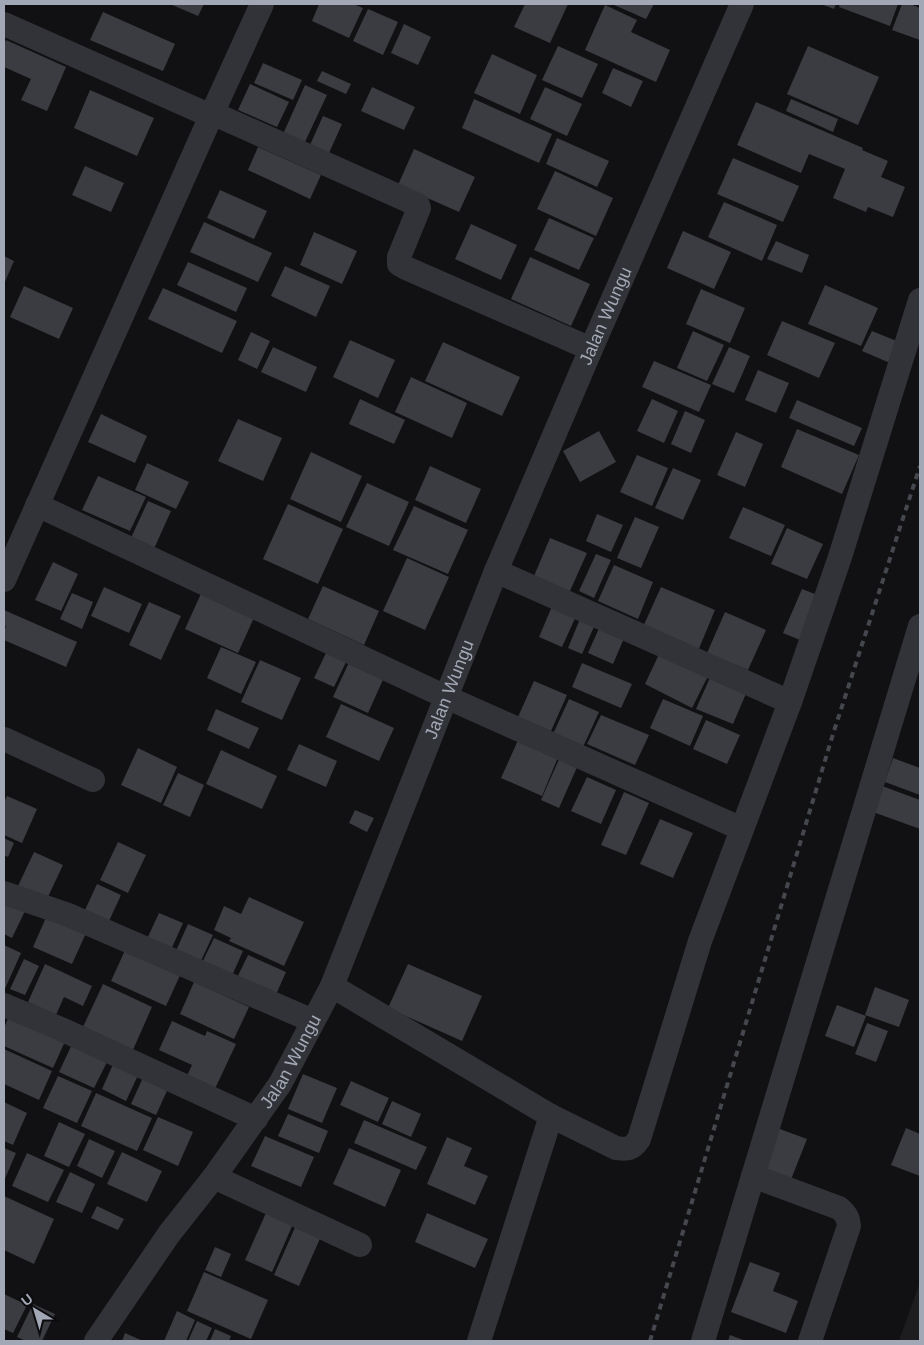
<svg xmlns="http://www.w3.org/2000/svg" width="924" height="1345" font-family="Arial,sans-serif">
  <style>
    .built { fill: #1d1d20 }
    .building { fill: #3b3c41 }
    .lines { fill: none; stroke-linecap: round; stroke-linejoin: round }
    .street { stroke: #323338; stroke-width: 24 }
    .rail { stroke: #45474e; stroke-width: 4; stroke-dasharray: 6 5; stroke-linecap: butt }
    .labels { text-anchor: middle; stroke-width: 4.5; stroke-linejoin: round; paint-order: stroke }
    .street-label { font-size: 18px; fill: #a2a8b5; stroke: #0c0c0e }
  </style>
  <rect width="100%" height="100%" fill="#111113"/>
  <!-- built -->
  <path class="built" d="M920,1282V1341H899Z"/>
  <!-- building -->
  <path class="building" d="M170,4H204L198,16Z
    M319,4H353L363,8L349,38L312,21Z
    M525,4H568L550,43L514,27Z
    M612,4H654L646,19Z
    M821,4H836L834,9Z
    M840,4H898L890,26L839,7Z
    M902,4H910L920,8V40L892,30Z
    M605,5L637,20L631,32L670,50L656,82L585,50Z
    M368,9L398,22L383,55L353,41Z
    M103,12L175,44L163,71L90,40Z
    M404,24L431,37L418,65L391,53Z
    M6,40L66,67L47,111L21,100L31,79L4,67V45Z
    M558,46L598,64L582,98L542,80Z
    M808,46L879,77L858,125L787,94Z
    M492,54L537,75L520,114L474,93Z
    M263,63L302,80L293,100L254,83Z
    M613,68L643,81L631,107L602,93Z
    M322,71L351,84L346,94L317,81Z
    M250,84L289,102L277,127L238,110Z
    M305,85L327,95L304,144L283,134Z
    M372,87L415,107L404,130L361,111Z
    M545,87L582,104L567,136L530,119Z
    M90,90L154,118L137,156L74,128Z
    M474,99L552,134L539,163L462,128Z
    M791,99L838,119L833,132L786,111Z
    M756,102L863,148L862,150L888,161L881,177L905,187L893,217L868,207L866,212L833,198L845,169L809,154L801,173L737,145Z
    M323,116L342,124L329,153L310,145Z
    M557,138L609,161L597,187L546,164Z
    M258,147L321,175L310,199L248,170Z
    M414,149L475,177L459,212L398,185Z
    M733,158L799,186L783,222L717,194Z
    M85,166L124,183L111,212L72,195Z
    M555,171L613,198L596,236L537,209Z
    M220,190L267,211L254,239L207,218Z
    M724,202L777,225L762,261L708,237Z
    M549,218L594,238L579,270L534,250Z
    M204,222L272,253L258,282L190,252Z
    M471,224L517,245L501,280L455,259Z
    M683,231L731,252L714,289L667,268Z
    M314,232L357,251L342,284L300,265Z
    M776,241L809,255L802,273L767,259Z
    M4,256L14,261L4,284Z
    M530,257L590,284L571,326L511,299Z
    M188,262L247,288L236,312L177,285Z
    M285,266L330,286L316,317L271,296Z
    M825,285L878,308L861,346L808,324Z
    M24,286L73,308L59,339L10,317Z
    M163,288L237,321L222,353L148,319Z
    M701,289L745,308L730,343L686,324Z
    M782,321L835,343L819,378L767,355Z
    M693,331L724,345L707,381L677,368Z
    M872,331L899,342L890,363L862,351Z
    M251,332L270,341L257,369L238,360Z
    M350,340L395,360L378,398L333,377Z
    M443,342L520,377L502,416L425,381Z
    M273,347L317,367L306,392L261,372Z
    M729,347L750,356L734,393L712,384Z
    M654,361L711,385L699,412L642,387Z
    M758,370L789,383L776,413L745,400Z
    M411,377L467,403L452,438L395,412Z
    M360,399L405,420L394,444L349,424Z
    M652,399L678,411L664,443L637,431Z
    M797,400L862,428L854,446L789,418Z
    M685,411L705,420L691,453L671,444Z
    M101,414L147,436L135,463L88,442Z
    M238,419L282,438L263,481L218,461Z
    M797,429L859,455L842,494L781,467Z
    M599,431L616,462L580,482L563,451Z
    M736,432L763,444L745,487L717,475Z
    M311,452L362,476L341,522L290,499Z
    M637,455L668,468L652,506L620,492Z
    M147,463L189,482L176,509L135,490Z
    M430,466L481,489L466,523L415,500Z
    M673,468L701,480L683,520L655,508Z
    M98,476L146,497L130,531L82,510Z
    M367,483L409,502L389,546L346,527Z
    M148,501L171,511L153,551L130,540Z
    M288,504L343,529L318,584L263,559Z
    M414,506L468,530L448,574L393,550Z
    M743,507L785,525L771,556L729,538Z
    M597,514L623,525L611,552L586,541Z
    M635,517L659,527L641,568L617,558Z
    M787,528L823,544L807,579L771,564Z
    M550,538L587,553L570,591L534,576Z
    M596,554L611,560L594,598L579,591Z
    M407,558L449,577L425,630L383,611Z
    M53,562L78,574L61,611L35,600Z
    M614,565L653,582L638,619L598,601Z
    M323,586L379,611L364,645L308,619Z
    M104,587L142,604L129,633L91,616Z
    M204,587L257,611L238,653L185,629Z
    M661,587L715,610L698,651L643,627Z
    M802,589L820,596L800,640L783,633Z
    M72,593L93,602L82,629L60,619Z
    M149,602L181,616L161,660L129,645Z
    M553,604L577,614L562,647L539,637Z
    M4,610L77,642L66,667L4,640V632L6,626L4,625Z
    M725,612L766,630L748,670L707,653Z
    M582,614L597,620L582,654L568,648Z
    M600,626L625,636L613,664L588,653Z
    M221,647L256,662L241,694L207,678Z
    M661,650L709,674L692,708L645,684Z
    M326,653L346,662L334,687L314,678Z
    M351,658L386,673L368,713L333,697Z
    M260,660L301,678L282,720L241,702Z
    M582,663L632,684L621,708L572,687Z
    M712,673L748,689L733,724L696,709Z
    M534,681L567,695L551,731L518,717Z
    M569,699L599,712L583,747L553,734Z
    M663,699L703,716L690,746L650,728Z
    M341,704L394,728L379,761L326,737Z
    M216,709L259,728L249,749L207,730Z
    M601,715L649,735L635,765L587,744Z
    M706,720L740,735L727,764L693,749Z
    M519,738L559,755L542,796L501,778Z
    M299,744L337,761L326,787L287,770Z
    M138,748L177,767L161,803L121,785Z
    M221,750L277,776L262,809L206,784Z
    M560,757L578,765L559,808L541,800Z
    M893,758L920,768V795L885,782Z
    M178,773L204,785L190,817L163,805Z
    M587,777L616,790L601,824L571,811Z
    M882,786L920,800V829L873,812Z
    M624,792L649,803L626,855L601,845Z
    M7,796L37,809L22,843L4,835V802Z
    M355,810L374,818L367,832L349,823Z
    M660,819L693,833L673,878L640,864Z
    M4,838L14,843L8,857L4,855Z
    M118,842L146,855L128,893L100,880Z
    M34,852L63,865L47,899L18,886Z
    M97,884L121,895L109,921L85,910Z
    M249,897L304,922L284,966L229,941L231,938L214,930L224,906L241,914Z
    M4,901L25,911L12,938L4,934Z
    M48,913L87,931L72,964L33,947Z
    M159,913L183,923L170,952L146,941Z
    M188,924L213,935L199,965L175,953Z
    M214,938L243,951L230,980L200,967Z
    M4,945L21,953L4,991Z
    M127,946L182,971L166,1006L111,981Z
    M248,955L286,972L274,999L235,982Z
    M24,959L39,966L25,995L10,989Z
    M45,964L92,986L83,1006L64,997L56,1015L28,1002Z
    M408,964L482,996L462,1041L388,1008Z
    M194,982L249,1007L234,1039L180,1014Z
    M103,984L152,1007L132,1052L82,1029Z
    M875,987L909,1000L899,1027L865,1015Z
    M837,1005L866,1016L854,1047L825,1036Z
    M11,1011L67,1037L53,1068L4,1046V1028Z
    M172,1021L205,1036L207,1031L236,1044L213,1093L185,1080L192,1065L159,1050Z
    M867,1023L888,1031L876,1062L855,1054Z
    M74,1040L110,1056L94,1088L59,1072Z
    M4,1049L52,1071L39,1100L4,1084Z
    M115,1060L140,1071L126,1101L102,1089Z
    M146,1071L171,1082L156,1115L131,1104Z
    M303,1074L337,1088L322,1123L288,1109Z
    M58,1076L92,1091L77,1123L43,1108Z
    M351,1081L389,1098L378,1122L340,1105Z
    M96,1093L152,1118L137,1151L81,1126Z
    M392,1101L421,1114L411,1137L382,1124Z
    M4,1102L27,1113L13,1145L4,1141Z
    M288,1114L328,1131L319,1153L278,1136Z
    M158,1117L193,1132L178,1166L143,1150Z
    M364,1120L427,1147L416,1170L354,1143Z
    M59,1122L85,1134L69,1167L44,1156Z
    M777,1128L807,1139L790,1182L761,1171Z
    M906,1128L920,1134V1176L891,1165Z
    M265,1136L314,1157L301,1187L251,1166Z
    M447,1137L472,1148L464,1166L488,1176L475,1205L427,1184Z
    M89,1139L115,1151L102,1178L77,1166Z
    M4,1148L16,1153L4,1181Z
    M349,1148L401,1170L385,1207L333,1184Z
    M122,1152L162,1171L147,1202L107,1184Z
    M27,1153L64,1170L48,1202L12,1186Z
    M70,1172L95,1184L82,1213L56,1202Z
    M4,1196L54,1219L34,1264L4,1250Z
    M97,1206L124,1219L118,1230L91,1218Z
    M266,1213L293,1224L272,1272L245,1260Z
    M427,1213L488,1239L475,1268L415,1242Z
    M297,1223L322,1234L299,1286L274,1275Z
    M215,1247L231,1254L221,1277L205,1270Z
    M750,1262L780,1273L773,1291L798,1301L786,1333L731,1312Z
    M204,1272L268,1300L251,1339L187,1311Z
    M4,1294L27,1305L13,1333L4,1329Z
    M33,1304L55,1314L42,1341H26L17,1337Z
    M177,1311L195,1320L186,1341H164Z
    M197,1321L212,1328L206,1341H188Z
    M215,1329L231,1336L229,1341H210Z
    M125,1333L143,1341H122Z
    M730,1335L746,1341H728Z"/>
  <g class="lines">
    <!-- street -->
    <g class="street">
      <path d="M4,24L211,116"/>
      <path d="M212,113L418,205L419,208L399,257V264L406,268L591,349"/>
      <path d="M37,505L446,697L742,829"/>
      <path d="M496,571L790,702"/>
      <path d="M4,580L211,116L262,4"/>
      <path d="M4,739L93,780"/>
      <path d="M4,893L66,914L313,1021"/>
      <path d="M332,986L551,1116L616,1148C628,1150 632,1149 639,1139L700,941L790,702L840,557L920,300"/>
      <path d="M4,1005L61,1029L256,1119"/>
      <path d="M753,1176L839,1208C846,1214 848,1217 849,1226L810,1341"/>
      <path d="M214,1177L360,1245"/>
      <path id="s1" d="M96,1341L169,1234L214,1177L280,1084L332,986L496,571L591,349L742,4"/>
      <path d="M479,1341L551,1116"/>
      <path d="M703,1341L920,626"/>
    </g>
    <!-- rail -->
    <path class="rail" d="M650,1341L833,734L920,466"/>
  </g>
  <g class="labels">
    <!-- street labels -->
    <g class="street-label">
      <text dy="6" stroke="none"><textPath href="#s1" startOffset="1151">Jalan Wungu</textPath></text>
      <text dy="6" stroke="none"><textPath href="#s1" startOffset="746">Jalan Wungu</textPath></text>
      <text dy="6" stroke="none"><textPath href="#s1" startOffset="341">Jalan Wungu</textPath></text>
    </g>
  </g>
  <!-- border -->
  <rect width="924" height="1345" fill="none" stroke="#a2a8b5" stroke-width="10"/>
  <!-- north arrow -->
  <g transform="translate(35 1310) rotate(322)" stroke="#0c0c0e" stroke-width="4" paint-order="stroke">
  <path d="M0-4L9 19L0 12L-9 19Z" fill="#a2a8b5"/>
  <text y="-8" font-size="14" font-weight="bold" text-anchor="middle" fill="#a2a8b5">U</text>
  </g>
</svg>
